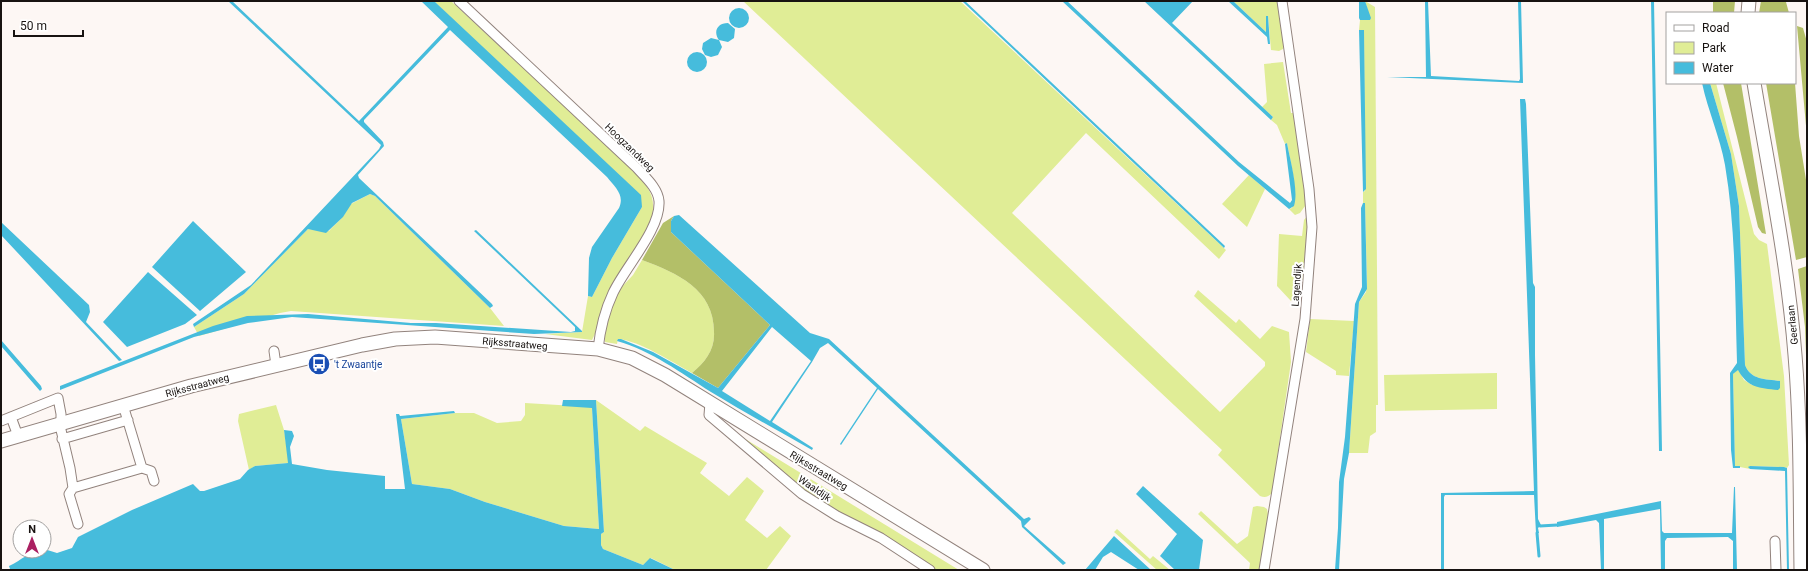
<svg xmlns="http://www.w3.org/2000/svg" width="1808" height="571" font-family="Roboto,sans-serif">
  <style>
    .green { fill: #e0ed96 }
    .forest { fill: #b3bf68 }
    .water { fill: #46bcdc; fill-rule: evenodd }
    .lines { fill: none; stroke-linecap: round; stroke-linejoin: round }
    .stream { stroke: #46bcdc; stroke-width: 3 }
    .street-casing { stroke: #92837d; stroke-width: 11 }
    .secondary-casing { stroke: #92837d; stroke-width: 15 }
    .street { stroke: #fff; stroke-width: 9 }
    .secondary { stroke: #fff; stroke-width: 13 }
    .labels { text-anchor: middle; stroke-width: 4; stroke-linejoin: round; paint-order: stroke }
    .street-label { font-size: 10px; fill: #181311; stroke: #fff }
    .transit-label { font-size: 10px; fill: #164399; stroke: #fff; text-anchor: start }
  </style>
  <rect width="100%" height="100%" fill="#fdf7f4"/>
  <!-- green -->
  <path class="green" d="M434,1H451L634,171C650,190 657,196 651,222L592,340L545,334L582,332L588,296L592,297L612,258L642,207Z
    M743,1H960L1226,250L1219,259L1086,133L1012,213L1220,412L1265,366V362L1194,296L1198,290L1236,323L1239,319L1260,339L1272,326L1289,332L1291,362L1272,493C1268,497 1265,498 1260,496L1218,455L1222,450Z
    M1233,1H1278L1284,46L1283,49L1279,51L1271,50L1268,16H1266V32Z
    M1365,1L1375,7L1378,405H1376V432L1370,436L1368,453H1349L1359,302L1366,292L1367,285L1365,204L1363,203V192L1365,191L1364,30H1359L1360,20H1369L1370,18Z
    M1283,62L1291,113H1294L1308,202L1300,213L1295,215L1289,209L1292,208C1298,187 1291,165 1287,143L1285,144L1277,125L1271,120L1273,117L1262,107L1267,102L1264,64Z
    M1710,83H1716L1754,234L1759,240L1767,244L1784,376L1789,465L1787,468L1784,467L1750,466L1749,467L1750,469L1735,466L1733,374L1738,369L1744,380L1752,385L1780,381C1765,379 1751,380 1745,365L1739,206L1731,154Z
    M1249,175L1265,189L1247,227L1222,204Z
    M370,194L375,196L490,308L504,326L291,311L280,313L199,336L194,327L244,294L308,229L329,231C337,222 345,217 349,205Z
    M1308,215L1303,278L1291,301L1277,286L1279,234L1302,236L1304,220Z
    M642,260C677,273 714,289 714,332C715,350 705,362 692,373C672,362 640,341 618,339L617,344L605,342V333L614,299L618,291L633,275Z
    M1310,319L1354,321L1349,376L1336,375V371L1306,352Z
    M1497,373V409L1385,411L1384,375Z
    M596,400L640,431L645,426L707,463L700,473L729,496L747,477L764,491L745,520L767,538L780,526L791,536L766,570H675L651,558L643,565L603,549L601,545V534L604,532Z
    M525,403L592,407L599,529L564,526L485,502L450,489L412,484L401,419L455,413H474L497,423L521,421L525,415Z
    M276,405L284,430L289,463L255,466L249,470L238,421L239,414Z
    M729,429L959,570H933L855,523L792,484Z
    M1257,506L1264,507L1267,509L1268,514L1260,570H1249L1250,563L1198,514L1201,511L1237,544L1248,536L1253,507Z
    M1117,529L1150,559L1153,556L1170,570H1157L1114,532Z"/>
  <!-- forest -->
  <path class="forest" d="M1713,1H1735L1734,13H1713Z
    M1761,1L1786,2L1789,13H1759Z
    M1797,26L1803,28L1807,42V137Z
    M1723,83H1741L1766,234L1762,233L1758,227L1737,137Z
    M1766,83H1795L1799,136L1807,186V257L1796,260Z
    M674,216L671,221V232L770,325L718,388L692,373C705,362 715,350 714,332C714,289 677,273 642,260L663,223Z
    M1807,266V383L1805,327L1798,269Z"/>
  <!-- water -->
  <path class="water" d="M228,1H232L359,121L448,27L421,1H434L641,195L642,207L612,258L592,297L588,296L589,258L592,247L619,208C625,195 615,187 607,177L450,30L364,120V122L383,142L384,146L358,175L359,178L492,304L493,306L490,308L375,196L370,194L352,203L343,217L326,233L308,229L244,294L194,327L193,324L251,285L379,149L381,145Z
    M962,1H965L1225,246L1224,248Z
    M1062,1H1067L1239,162L1290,203L1292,200L1285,144L1287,143C1290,160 1299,190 1294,206L1289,209L1238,166Z
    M1144,1H1193L1172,23L1273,117L1271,120Z
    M1228,1H1233L1266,32V16H1268L1270,44H1268L1267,37Z
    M1359,1H1365L1371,18L1370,20H1360L1359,18Z
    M1425,1H1428L1431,76L1519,81L1520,79L1518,1H1521L1523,83L1387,77H1426Z
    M1651,1H1654L1662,451H1659Z
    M729 18a10 10 0 1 1 20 0a10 10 0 1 1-20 0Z
    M728,23L735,29L734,38L728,42L719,40L722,47L718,55L711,57L705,55L702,49L703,43L711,38L719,40C713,32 717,23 728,23Z
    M1359,30H1364L1366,189L1363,192Z
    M687 62a10 10 0 1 1 20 0a10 10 0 1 1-20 0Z
    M1702,83H1710L1731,154L1739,206L1745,365C1751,380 1765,379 1780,381V388L1778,390C1759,388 1748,388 1738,370L1733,374L1735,466H1740V468H1733L1731,450L1730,373L1737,363C1735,298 1736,230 1725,165C1720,137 1708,111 1702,83Z
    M1520,99H1525L1526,104L1533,283L1535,287V355L1538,519L1541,525L1538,528L1539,533H1536L1534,495H1445L1444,497V570H1441V493L1534,491Z
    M1363,203H1365L1367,289L1359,302L1349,453L1344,479L1339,570H1335L1338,528L1339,482L1345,437L1355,304L1362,287L1361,208Z
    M679,215L810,333L829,339L1024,519L1029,517L1031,519L1024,526L1066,563L1063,565L1022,527L1021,521L878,389L841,445L840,444L877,388L828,343L820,348L812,362L772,422L813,448L812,450C778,431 744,412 711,392C681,373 652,351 617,341L618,339H621L653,352L718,388L770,325L671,232V221L674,216ZM772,327L811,361L770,421L722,391Z
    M193,221L246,272L200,311L152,267Z
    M1,222L89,305L90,312L86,322L122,360L119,361L1,235Z
    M476,230L582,331V332L534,334L292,317L248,323L194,337L60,390V386L213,326L247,316L308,314L411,323H436L571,332L575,331V327L474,231Z
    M148,272L197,315L185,324L127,347L103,322Z
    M1,340L41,386L42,389L40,391L1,346Z
    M563,400H596L604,532L601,534V545L603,549L643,565L650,558L675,570H8L10,569L9,566C22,560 29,551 44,551V549L57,553L72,548L78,537L132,510L193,484L200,491H204L240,479L248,470L255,466L288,463L284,430L292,431L294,436L290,447L292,464L327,470L385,476V489H405L396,414H399L400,416L454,411L455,413L401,419L412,484L450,489L485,502L564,526L599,529L592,408L562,406Z
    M1750,466L1784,467L1787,468L1789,570H1787L1785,471L1750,469L1748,467Z
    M1143,486L1203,540L1199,570H1175L1160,556L1177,534L1136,494Z
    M1734,487H1735L1737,570H1733V541L1728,537L1667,538L1665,541V570H1661L1660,509L1604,519V570H1601L1599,523L1596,520L1557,527V522L1661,501L1662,531L1664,533H1732Z
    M1114,536L1151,570H1139L1111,552L1103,557L1095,570H1085Z"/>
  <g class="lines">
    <!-- stream -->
    <path class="stream" d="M1540,526L1557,525
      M1537,533L1539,556"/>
    <!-- street casing -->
    <g class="street-casing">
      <path id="street" d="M459,1L637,168C645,177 658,188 659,201C661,229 625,267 613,293C605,310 600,331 598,349
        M274,351L276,365
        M710,403L709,415L802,494L837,516L881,538L930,570
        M11,417L18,436
        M1,421L58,398L61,414V430L70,468L73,488L142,468L123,405
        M62,439L128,420
        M142,468L151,471L154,481
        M73,488L69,494L78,524
        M1775,541L1776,570
        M1264,570L1305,319L1312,227L1309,189L1282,1"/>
    </g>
    <!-- secondary casing -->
    <g class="secondary-casing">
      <path id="secondary" d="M1748,13L1749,1
        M1754,83C1769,173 1788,264 1795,355C1801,427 1800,499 1801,570
        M1,441L191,386L362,345L395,339L435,337L598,349L632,358L665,375L983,570"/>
    </g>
    <!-- street -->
    <use href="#street" class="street"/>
    <!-- secondary -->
    <use href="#secondary" class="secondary"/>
  </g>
  <!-- icons -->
  <defs>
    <g id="bus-disc" transform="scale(1.15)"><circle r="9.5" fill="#1a4fb4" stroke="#fff"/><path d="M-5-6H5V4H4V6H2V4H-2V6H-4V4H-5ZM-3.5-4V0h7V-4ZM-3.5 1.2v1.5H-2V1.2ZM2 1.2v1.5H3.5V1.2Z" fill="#fff"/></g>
  </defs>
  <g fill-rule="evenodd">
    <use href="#bus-disc" x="319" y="364"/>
  </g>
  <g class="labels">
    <!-- street labels -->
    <g class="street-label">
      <text transform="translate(630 147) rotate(44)" y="4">Hoogzandweg</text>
      <text transform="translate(1296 285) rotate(-86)" y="4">Lagendijk</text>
      <text transform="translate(1792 325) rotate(-96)" y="4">Geerlaan</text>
      <text transform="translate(515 343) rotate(5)" y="4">Rijksstraatweg</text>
      <text transform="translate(197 385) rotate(-15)" y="4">Rijksstraatweg</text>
      <text transform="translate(819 470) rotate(31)" y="4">Rijksstraatweg</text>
      <text transform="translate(815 488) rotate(34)" y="4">Waaldijk</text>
    </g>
    <!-- transit labels -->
    <g class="transit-label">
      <text x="334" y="368">'t Zwaantje</text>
    </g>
  </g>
  <!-- border -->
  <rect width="1808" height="571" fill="none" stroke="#181311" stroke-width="4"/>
  <!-- legend -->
  <rect x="1666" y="12" width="130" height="72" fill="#ffffff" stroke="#a3a1a0"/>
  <rect x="1674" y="25" width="20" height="6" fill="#ffffff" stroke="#a3a1a0"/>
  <text x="1702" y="32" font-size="12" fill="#181311">Road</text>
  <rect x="1674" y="42" width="20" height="12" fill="#e0ed96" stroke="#a3a1a0"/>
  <text x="1702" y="52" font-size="12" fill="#181311">Park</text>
  <rect x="1674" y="62" width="20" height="12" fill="#46bcdc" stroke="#a3a1a0"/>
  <text x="1702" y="72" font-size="12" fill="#181311">Water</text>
  <!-- north arrow -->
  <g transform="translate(32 539)"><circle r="19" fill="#ffffff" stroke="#a3a1a0"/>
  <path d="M0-3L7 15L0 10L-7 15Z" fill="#ab2062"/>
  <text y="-6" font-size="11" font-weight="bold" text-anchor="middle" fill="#181311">N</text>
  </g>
  <!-- scale -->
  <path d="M14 30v6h69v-6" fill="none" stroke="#181311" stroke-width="2"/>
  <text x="20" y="30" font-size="12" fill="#181311" stroke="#ffffff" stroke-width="3" paint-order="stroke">50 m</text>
</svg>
